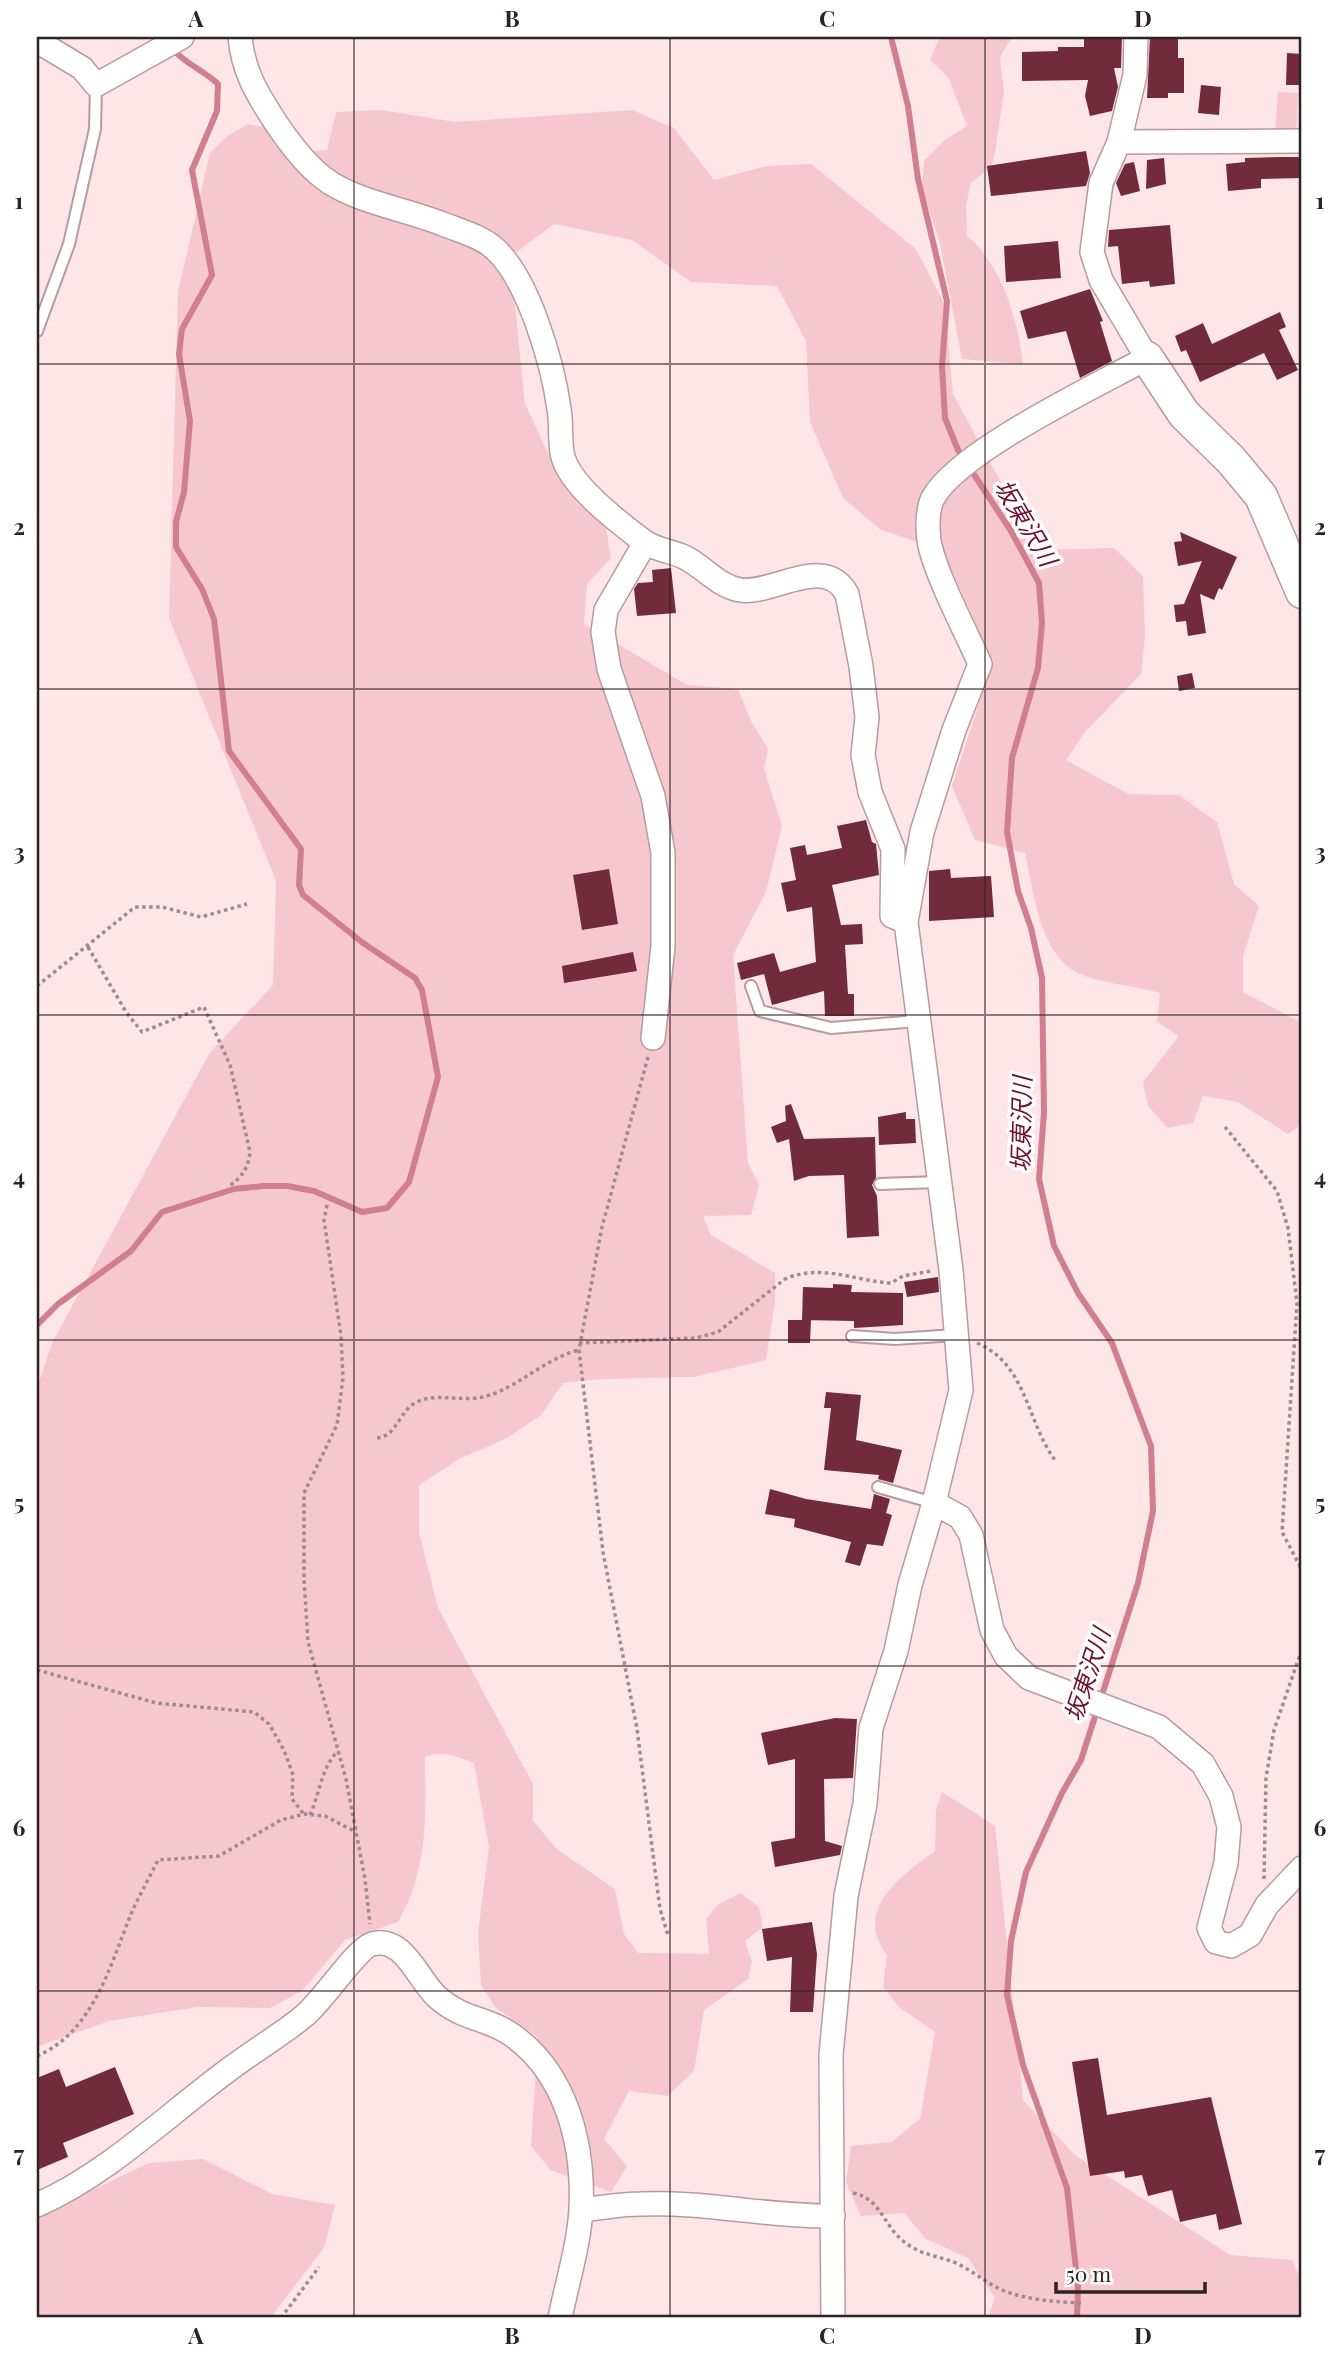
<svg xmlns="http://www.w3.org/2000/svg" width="1339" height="2355" font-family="'Playfair Display','Noto Sans JP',serif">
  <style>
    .green { fill: #f7c7cf }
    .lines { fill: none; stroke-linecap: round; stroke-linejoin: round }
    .stream { stroke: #d07f8f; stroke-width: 6 }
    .building { fill: #722b3d }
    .lane-casing { stroke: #b79b9f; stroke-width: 14 }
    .street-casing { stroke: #b79b9f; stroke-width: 26 }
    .secondary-casing { stroke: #b79b9f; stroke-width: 35 }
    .path { stroke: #9d8b8d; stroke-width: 3.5; stroke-dasharray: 3.5 3.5; stroke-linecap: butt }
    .lane { stroke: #fff; stroke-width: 10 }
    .street { stroke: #fff; stroke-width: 23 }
    .secondary { stroke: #fff; stroke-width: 32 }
    .grid { fill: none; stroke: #2e2324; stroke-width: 2; stroke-opacity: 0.55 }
    .labels { text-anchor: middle; stroke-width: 7; stroke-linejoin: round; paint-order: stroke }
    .water-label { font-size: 24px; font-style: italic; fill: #700f31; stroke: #fff }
    .neatline { fill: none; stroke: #2e2324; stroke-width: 2.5 }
    .grid-label { font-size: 23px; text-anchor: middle; font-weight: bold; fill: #2e2324 }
  </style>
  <rect width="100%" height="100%" fill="#fde5e8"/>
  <!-- green -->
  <path class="green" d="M940,37H1012L1000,57L1004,91L995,153L991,167L971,183L966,205L967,236C1002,265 1018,320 1023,364L962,359L940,243L922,187L924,161L945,140L967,126L948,77L930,60Z
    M1278,92L1298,93L1296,137L1275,136Z
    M381,110L455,122L632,110L674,128L714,180L767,166L811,164L916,249L945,305L953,394L1038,550L1114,548L1143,576L1145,636L1141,674L1085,732L1066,760L1128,794L1179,795L1217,822L1234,884L1259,906L1243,956V992L1302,1023V1124L1288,1134L1238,1102L1203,1096L1193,1123L1168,1128L1148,1106L1143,1082L1179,1036L1157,1022L1160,993C1137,986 1099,983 1080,974C1039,955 1034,892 1025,853L975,840L952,786L993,661L942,550L881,530L843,498L810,422L806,341L777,286L691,282L632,240L554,224L510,257L525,404L549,455L578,503L605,522L611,558L587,584L584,624L687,685L738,689L751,721L768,749L764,769L782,826L766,892L733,955L748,1163L759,1185L751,1215L703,1216L711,1235L775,1273V1302L766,1360L694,1377L601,1379L563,1383L541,1415L507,1438L459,1459L419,1485V1532L438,1608L533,1784V1821L558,1850L615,1889L624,1934L638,1953L709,1954L706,1919L719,1904L741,1893L759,1907L763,1927L745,1941L752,1962L748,1979L704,2010L694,2071L668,2096L629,2091L604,2139L627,2166L611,2192L551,2170L531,2146L538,2038L495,2007L481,1985L478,1933L489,1847L474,1763C459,1757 441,1750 425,1757C426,1816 428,1870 398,1922L345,1940L302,1991L270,2008L197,2007L109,2021L37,2047V1388L52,1343L209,1054L273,985L276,881L169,618L178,292L210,153L226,137L248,124L274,129L290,153L327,150L336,112Z
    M942,1792L995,1826L1023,2100L1075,2155L1230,2255L1292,2260L1302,2282V2318H988L995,2298L968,2258L926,2239L904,2213L861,2216L846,2182L851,2146L891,2142L920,2119L935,2032L900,2008L883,1987L887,1955C852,1910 902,1875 935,1851L936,1810Z
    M203,2159L272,2194L335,2205L324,2248L270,2318H37V2216L149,2163Z"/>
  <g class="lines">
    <!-- stream -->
    <path class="stream" d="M891,37L908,106L918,179L947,301L942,366L945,418L958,450L1011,531L1039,583L1042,623L1038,668L1012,758L1007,832L1018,891L1031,928L1042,978L1044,1112L1039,1179L1054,1246L1078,1293L1112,1343L1151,1446L1153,1511L1138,1583L1081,1760L1062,1793L1026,1872L1011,1941L1007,1995L1023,2065L1067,2188L1078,2287L1077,2318
      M37,1325L58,1304L131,1251L162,1212L234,1189L263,1186H287L314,1191L362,1212L387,1208L409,1182L438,1077L422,990L415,978L363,943L303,895L299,885L301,849L229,751L214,619L202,589L176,547V522L184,492L190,421L179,354L182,329L212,275L192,170L217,111L218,84C204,70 183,63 172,48"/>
  </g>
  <!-- building -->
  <path class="building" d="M1084,37H1122L1121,68H1114L1118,87L1112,111L1090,116L1085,96L1088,80L1022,81V52L1058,51V47H1084Z
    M1150,37H1178V58H1184V93H1168V98H1147Z
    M1287,53L1302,54V85H1286Z
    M1201,85L1221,87L1219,115L1198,113Z
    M1086,151L1090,173L1086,186L991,196L987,166Z
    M1282,157H1302V178L1261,179V188L1228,191L1226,164L1245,162V158Z
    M1164,158L1166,184L1146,189L1147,160Z
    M1134,162L1140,191L1121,196L1116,183L1125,164Z
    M1170,225L1175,284L1150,287L1149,281L1122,284L1118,246L1108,247L1109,230Z
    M1058,241L1061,278L1006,282L1004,246Z
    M1090,289L1103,321L1100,322L1112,361L1080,378L1066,331L1028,339L1020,311Z
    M1280,312L1286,327L1279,330L1298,370L1277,380L1264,353L1200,382L1186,350L1181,352L1175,336L1203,323L1212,344Z
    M1180,532L1237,557L1222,590L1219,588L1214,600L1200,594L1206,633L1188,636L1186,621L1176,622L1174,605L1184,604L1202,561L1178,566L1174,542L1182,541Z
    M671,568L676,613L637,616L634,589L638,583L653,582L652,570Z
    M1192,673L1195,688L1179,691L1177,676Z
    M866,820L872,842L876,844L879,875L832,885L841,925L862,924L863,944L845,945L848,994H854V1016H825L824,991L772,1005L764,974L741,980L737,963L774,953L780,972L816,962L812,907L787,912L781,883L796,880L790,848L805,845L807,855L842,848L837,826Z
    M609,869L618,924L582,930L573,875Z
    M950,869L951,878L991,876L994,917L929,921V871Z
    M633,952L637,971L564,983L562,966Z
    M791,1104L804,1139L875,1137L876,1178L872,1185L877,1196L879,1236L847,1238L844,1175L809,1176L794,1181L789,1139L777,1143L771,1127L786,1121L785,1106Z
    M906,1112V1119H915L916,1143L879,1145L878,1117Z
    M938,1277L939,1292L907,1297L904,1282Z
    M833,1284L852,1285L851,1292L903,1293V1325L854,1328V1321L802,1320L803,1287L833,1288Z
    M788,1320H811L810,1343H788Z
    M826,1392L861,1395L856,1440L902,1450L893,1483L878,1479L879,1475L824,1470L831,1408H824Z
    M770,1489L806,1499L871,1509L874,1494L890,1499L886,1513L892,1515L883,1546L867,1544L860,1566L845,1562L851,1542L794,1527L795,1519L765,1514Z
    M835,1718L857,1719L853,1778L824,1779L825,1841L842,1846L840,1855L775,1867L771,1842L795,1838V1759L768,1765L761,1733Z
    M812,1922L817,1954L813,2012H790L792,1957L767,1961L762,1929Z
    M1098,2058L1107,2115L1211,2097L1242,2224L1219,2230L1216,2214L1180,2222L1172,2190L1148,2196L1142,2175L1125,2178L1124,2171L1090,2176L1072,2062Z
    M115,2067L134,2114L63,2143L68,2157L37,2170V2078L59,2069L66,2087Z"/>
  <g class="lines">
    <!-- lane casing -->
    <g class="lane-casing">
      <path id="lane" d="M37,331L69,244L95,129L96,85
        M751,986L760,1011L831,1028L917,1021
        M880,1184L939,1182
        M852,1336L895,1339L956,1335
        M878,1487L934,1503"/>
    </g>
    <!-- street casing -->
    <g class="street-casing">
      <path id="street" d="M240,37C243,71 257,94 276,123C290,144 308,168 329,182C359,202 408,210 443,224C460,231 481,236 495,249C529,280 553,365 559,409C562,424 559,442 563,457C571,486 618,522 642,540C654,550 673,551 686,558C705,568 718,586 740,590C773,595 825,553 847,594L861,666L867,717L863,755L870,792L893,849L892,916L906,922
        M37,41L82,68L96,85L182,37
        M1119,142L1302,141
        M645,543L606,610L603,632L609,669L653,796L663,853V946L653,1038
        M934,1503L960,1517L971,1535L992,1630L1006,1656L1029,1678L1159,1727L1203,1764L1221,1796L1229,1827L1226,1863L1209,1928L1216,1942L1231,1946L1250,1935L1267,1905L1302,1868
        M37,2205C109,2173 167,2115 231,2068C255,2050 281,2035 304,2016C322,2002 357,1948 372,1944C404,1935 418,1980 437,1997C464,2021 487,2017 512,2035C567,2074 584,2145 581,2209C579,2245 567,2283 560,2318
        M581,2210C601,2208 620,2204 640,2204C705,2201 768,2217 833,2216
        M833,2318L831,2055L846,1896L865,1804L871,1728L896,1651L910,1585L934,1503L961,1390L951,1270L906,922L922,832L954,730L980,664C965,629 939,582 930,546C927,533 927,509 933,498C959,451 1096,386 1147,358L1101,280L1092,252L1101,183L1119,142L1135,75L1136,37"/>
    </g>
    <!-- secondary casing -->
    <g class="secondary-casing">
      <path id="secondary" d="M1147,358L1184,414L1231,460L1261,496L1302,592"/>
    </g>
    <!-- path -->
    <path class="path" d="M88,947L126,1012L142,1032L204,1007L230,1065L250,1152C248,1169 242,1177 228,1187
      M37,986L135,907H162L201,917L247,904
      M648,1057L602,1227L579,1350L603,1552L637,1729L660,1909L668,1935
      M1225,1127L1277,1191L1288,1228L1297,1303L1282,1532L1302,1570
      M327,1205L324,1220L341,1336L343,1378L337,1425L304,1493V1579L308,1642L346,1779L365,1879L370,1924
      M579,1343L696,1338L718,1332L785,1279C822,1263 854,1281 891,1283L903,1276L931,1271
      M977,1343C1027,1364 1027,1423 1055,1460
      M377,1438C396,1437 399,1412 415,1403C434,1392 461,1402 483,1397C519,1388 543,1359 579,1350
      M37,1670L156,1703L254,1712L269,1724L284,1750L293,1775L292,1799L303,1813
      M310,1815C320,1793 321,1768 338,1751
      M1264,1879L1266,1778L1274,1730L1302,1649
      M37,2056C93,2032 110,1966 131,1914C139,1896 149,1878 158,1860L219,1856L281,1820L304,1814L325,1816L356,1832
      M853,2193C880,2198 883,2224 902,2240C919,2255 936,2255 956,2263C971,2270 984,2281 998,2288C1022,2300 1057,2302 1083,2303
      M281,2318L319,2267"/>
    <!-- lane -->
    <use href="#lane" class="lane"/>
    <!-- street -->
    <use href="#street" class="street"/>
    <!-- secondary -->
    <use href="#secondary" class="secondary"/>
  </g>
  <!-- grid -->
  <path class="grid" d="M354,37V2318M670,37V2318M985,37V2318M37,364H1302M37,689H1302M37,1015H1302M37,1340H1302M37,1666H1302M37,1991H1302"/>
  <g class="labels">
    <!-- water labels -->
    <g class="water-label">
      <text transform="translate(1025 523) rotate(59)" y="8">坂東沢川</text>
      <text transform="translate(1022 1124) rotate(-89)" y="8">坂東沢川</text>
      <text transform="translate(1088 1675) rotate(-72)" y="8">坂東沢川</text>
    </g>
  </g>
  <!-- border -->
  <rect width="1339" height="2355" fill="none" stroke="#ffffff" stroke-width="77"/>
  <!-- scale -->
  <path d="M1056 2282v10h149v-10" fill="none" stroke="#2e2324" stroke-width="3.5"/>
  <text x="1066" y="2282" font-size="21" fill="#2e2324" stroke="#ffffff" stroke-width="5" paint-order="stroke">50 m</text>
  <rect x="38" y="38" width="1262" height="2278" class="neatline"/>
  <g class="grid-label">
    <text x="196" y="27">A</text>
    <text x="512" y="27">B</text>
    <text x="827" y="27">C</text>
    <text x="1143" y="27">D</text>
    <text x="19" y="209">1</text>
    <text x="1320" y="209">1</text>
    <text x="19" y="535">2</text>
    <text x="1320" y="535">2</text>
    <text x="19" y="860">3</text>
    <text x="1320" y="860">3</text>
    <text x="19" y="1185">4</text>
    <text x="1320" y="1185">4</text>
    <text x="19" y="1511">5</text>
    <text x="1320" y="1511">5</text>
    <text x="19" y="1836">6</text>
    <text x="1320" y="1836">6</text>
    <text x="19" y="2162">7</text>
    <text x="1320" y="2162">7</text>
    <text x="196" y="2344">A</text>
    <text x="512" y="2344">B</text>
    <text x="827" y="2344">C</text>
    <text x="1143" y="2344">D</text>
  </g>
</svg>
